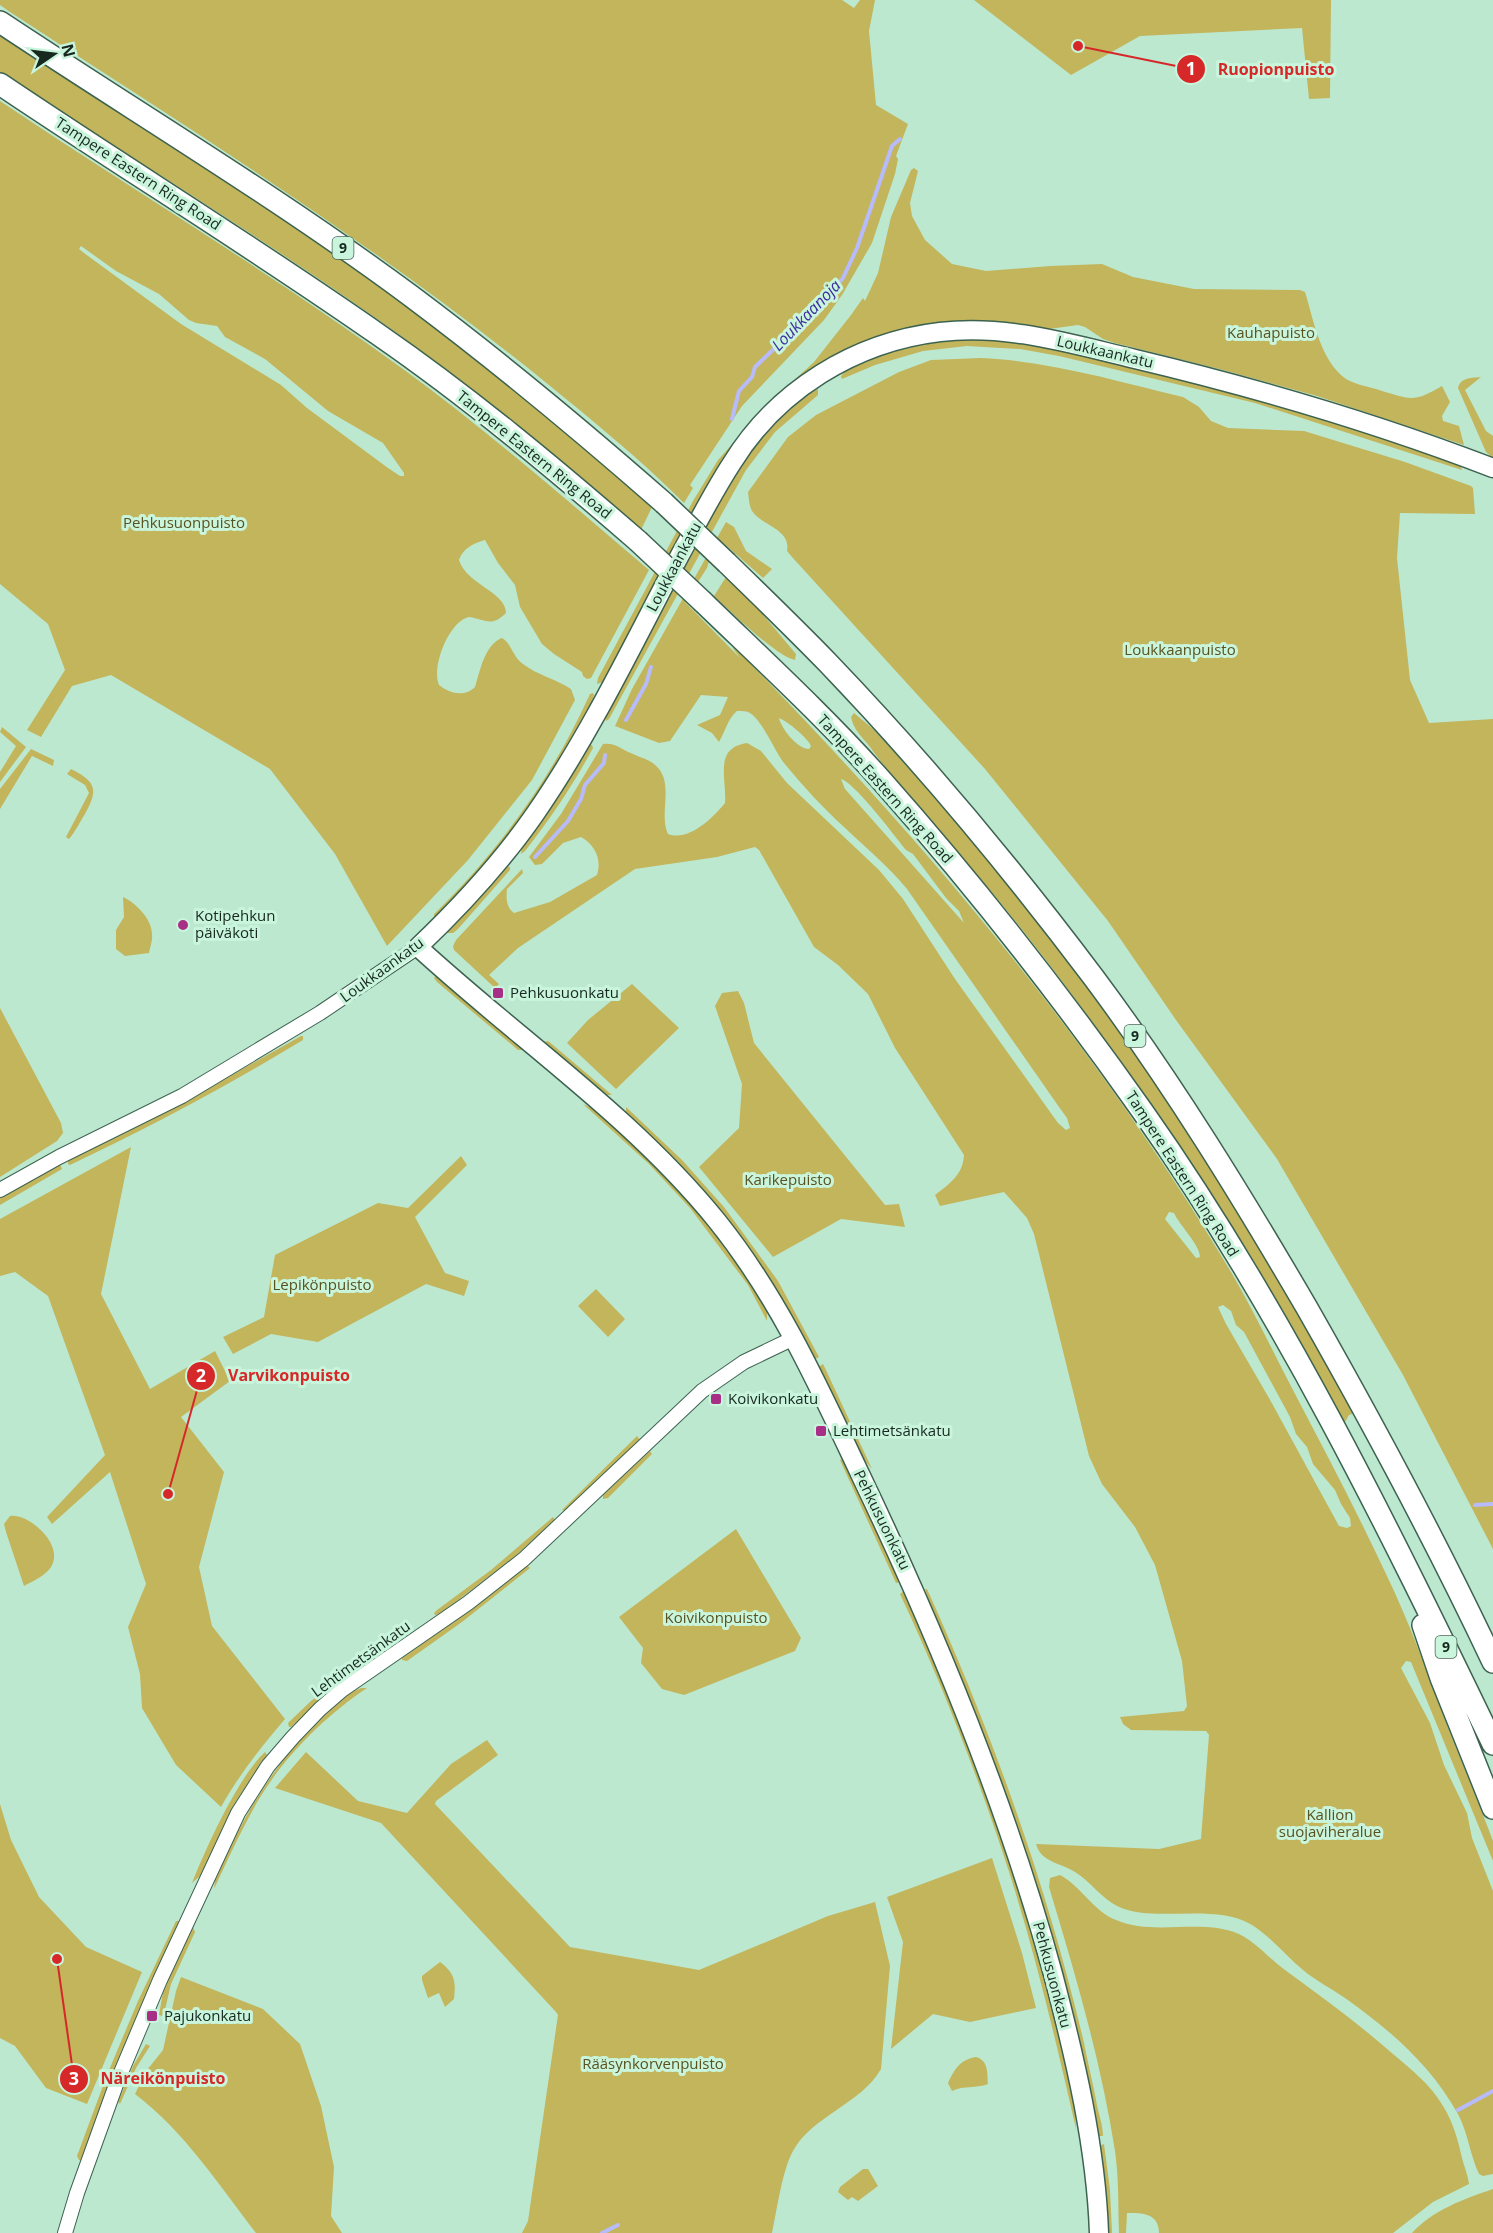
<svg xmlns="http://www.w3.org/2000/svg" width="1493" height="2233" font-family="'Open Sans',sans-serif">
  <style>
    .green { fill: #c2b55c; fill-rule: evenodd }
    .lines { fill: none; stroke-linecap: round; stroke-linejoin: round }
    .stream { stroke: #b7bbf9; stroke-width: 4 }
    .minor-casing { stroke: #3d6350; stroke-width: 16 }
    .major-casing { stroke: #3d6350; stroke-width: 21 }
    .highway-casing { stroke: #3d6350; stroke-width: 24 }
    .minor { stroke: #fff; stroke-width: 14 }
    .major { stroke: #fff; stroke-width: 18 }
    .highway { stroke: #fff; stroke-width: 21 }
    .highway-bridge-casing { stroke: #3d6350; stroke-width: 24; stroke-linecap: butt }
    .highway-bridge { stroke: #fff; stroke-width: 21 }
    .poi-dot { fill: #a72f85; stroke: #caf5dd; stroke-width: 2 }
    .labels { text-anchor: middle; stroke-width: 6; stroke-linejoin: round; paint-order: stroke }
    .shield { fill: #caf5dd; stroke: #4d6658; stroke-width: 1.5 }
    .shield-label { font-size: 14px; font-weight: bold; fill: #17281f }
    .street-label { font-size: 15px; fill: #17281f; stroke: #caf5dd }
    .park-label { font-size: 15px; fill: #595220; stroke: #caf5dd }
    .poi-label { font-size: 15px; fill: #17281f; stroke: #caf5dd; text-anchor: start }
    .water-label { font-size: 16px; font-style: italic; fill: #3e2ea0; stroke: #caf5dd }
    .leader { fill: none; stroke: #d62828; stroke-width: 2 }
    .callout-dot { fill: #d62828; stroke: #caf5dd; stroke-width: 2 }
    .mark-label { font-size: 18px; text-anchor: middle; font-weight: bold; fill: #fff }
    .callout-label { font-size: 16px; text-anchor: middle; font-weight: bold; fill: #d62828; stroke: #caf5dd; stroke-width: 6; stroke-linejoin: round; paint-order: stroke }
  </style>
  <rect width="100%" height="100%" fill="#bde8d0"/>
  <!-- green -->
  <path class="green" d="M0,0H842L854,8L860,0H875L869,31L876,105L908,124L896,156L898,159L895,174L872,243L842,295L824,320L742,406L690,485L693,488L684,503C640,459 592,420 544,381C375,244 191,130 10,12L0,5Z
    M974,0H1331L1330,98L1309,99L1302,28L1140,36L1071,75Z
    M0,34C117,109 236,183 350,264C449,334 542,412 635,490L652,507L641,530C561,458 477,391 390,328C263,238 130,157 0,72Z
    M0,101C134,191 273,274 403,369C489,432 568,501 649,570L591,678L587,679L583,676L582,672L554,654L542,644L520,607L515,585L498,563L485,540C474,543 463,548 459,560C466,584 506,592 506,613C491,628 485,619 469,617C449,621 431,667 439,685C450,694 465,697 475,687C480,671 485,644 502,638C512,644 512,656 523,664C537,675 556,679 571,689L575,700L532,780L468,860L387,946L335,854L270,769L111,675L72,686L41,737L27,730L65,670L48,624L0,584ZM81,246L116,271L159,294L189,320L196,323L217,326L225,337L265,359L328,411L383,443L404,473V476H400L388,468L307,408L281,385L181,324L84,253L79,249Z
    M914,168L918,171L910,203L912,216L925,240L952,264L986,271L1050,266L1102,264L1133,277L1194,289L1300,290L1305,292C1314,321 1320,360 1346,379C1356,385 1371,387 1382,391C1412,400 1414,402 1442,386L1450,402L1442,416L1443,421L1459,426L1464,445L1317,396L1223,370L1115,343L1103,339L1085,327L1078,325L1049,329L985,321L949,322L910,328L853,347L822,363L806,374L741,435L725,457L693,511L603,682L597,684L598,678L693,501L718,460L766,406L814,362L851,315L863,298L865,301L878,273L891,217L911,170Z
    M966,339L1023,342L1108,360L1303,410L1460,464L1462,470L1255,403L1059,356L1020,349L967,346L923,351L875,365L842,379L841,377C851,355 942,340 966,339Z
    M981,358C1050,361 1116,381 1183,397L1199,407L1211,421L1228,428L1304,431L1405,462L1471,486L1473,488L1475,514L1400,513L1397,558L1410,680L1429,723L1493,719V1549L1403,1375L1277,1159L1176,1020L1108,921L985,769L792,557L787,551C791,529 762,526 752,511C749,506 749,499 748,492L788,437L816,415L899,372L931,360Z
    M1481,377L1465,390L1486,431L1493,436V458L1486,452L1458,388C1460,377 1473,378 1481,377Z
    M818,389V395L775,432L746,470L609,719L606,721L605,716C628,673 651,629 673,586C702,532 759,411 818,389Z
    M726,522L734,527L746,551L772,569L763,578L721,541L711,555L707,568L685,602L740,658L732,647L741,654C927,844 1094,1042 1231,1272C1254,1311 1273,1352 1294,1392C1326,1453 1358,1514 1387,1576C1411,1626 1429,1677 1448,1728C1463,1766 1479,1803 1493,1841V1861L1411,1662L1406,1661L1401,1668L1430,1723L1444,1765L1467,1813L1472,1838L1493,1891V2174L1483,2176L1479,2174C1470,2155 1468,2133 1458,2114C1430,2064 1391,2031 1345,1998C1331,1988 1316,1981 1303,1970C1286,1956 1271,1937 1252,1925C1215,1902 1153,1924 1117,1906C1101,1898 1090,1881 1075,1872C1062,1863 1041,1863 1036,1844L1159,1849L1201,1839L1209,1735L1206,1731L1131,1730L1123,1724L1120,1717L1184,1711L1187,1706L1182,1661L1155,1565L1135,1527L1102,1484L1089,1456L1034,1234L1027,1218L1004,1192L940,1206L935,1195C949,1184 963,1175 964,1155L895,1048L868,994L838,965L814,947L759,850L755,847L717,857L635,869L518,948L489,975L499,984L495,988L454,950L453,946L456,940L522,869L523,873L507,889C506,898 506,907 514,913L550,902L597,875C602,859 595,845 581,837L563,843L542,864L535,865L529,857L561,814L603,744C615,742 622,750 633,754C639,757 648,759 654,764C676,781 658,813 668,834C688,842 713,818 725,803C727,779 713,748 747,743L761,751L787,783L879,870L903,899L955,979L1058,1123L1066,1130L1070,1128L1067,1118L1059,1107L907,889C888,866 866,848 844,827C822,807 803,786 784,763C774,750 762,720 750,713C747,711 742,711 737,711C728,718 725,732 719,742L712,733L697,725L720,715L728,697L701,695L670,741L659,743L615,726L632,689ZM779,718C787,721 808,738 811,746L809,749C797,749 781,728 779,718ZM841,779C855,783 894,835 906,850L913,854L946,898L959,911L964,923L845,789ZM1169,1212L1174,1213C1180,1226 1200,1245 1200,1257L1196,1258L1165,1219ZM1223,1305L1231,1311L1236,1325L1244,1332L1290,1417L1296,1434L1307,1447L1313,1464L1335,1490L1341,1504L1350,1518L1351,1526L1347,1528L1339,1526L1269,1398L1226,1324L1218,1307Z
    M726,577L759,610L796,654L795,660C777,657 729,610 714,596Z
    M593,693L594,695L591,704C556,769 517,831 466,885C456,895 446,909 434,917V914C499,851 553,776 590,694Z
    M854,713L872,728L907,766L990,862L1086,984L1141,1061L1252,1232L1355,1413L1349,1415L1344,1424C1233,1224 1112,1032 963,858C931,821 898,786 870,747C863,738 853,729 851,717Z
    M2,727L26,747L0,782V772L16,746L0,732Z
    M588,745H592L593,748C573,785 551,818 525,851L521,854L522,847Z
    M31,749L54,760L53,766L32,756L0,809V789Z
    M71,769C97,782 98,790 85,814C80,822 75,832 69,839L66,837L89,793L85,785L67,774Z
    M506,866L510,867V870L458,929L453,933H448L447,929Z
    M123,897C136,903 152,919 152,934C153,940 150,947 149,953L125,956L116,949V930L124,917Z
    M437,974L524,1050H518L437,982L434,978Z
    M632,984L679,1028L616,1089L567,1043L588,1020Z
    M738,991L744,1003L754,1043L885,1205L899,1204L905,1227L841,1219L773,1257L699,1167L739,1128L742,1084L715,1006L722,993Z
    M0,1008L61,1123L63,1133L57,1141L0,1177Z
    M301,1036H303V1040C227,1086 150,1127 70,1165L68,1164V1160L182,1103Z
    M548,1041L553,1045L612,1095H605L544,1042Z
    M583,1104L600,1112L651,1157L731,1250L767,1308V1321L748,1285L690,1208L649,1164Z
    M626,1107L682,1160L724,1207L778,1281L819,1357L815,1359L763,1270L662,1148L626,1115Z
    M131,1147L101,1294L150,1389L215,1351L230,1381L181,1417L224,1472L199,1567L212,1626L285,1719C261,1747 239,1775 221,1807L176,1765L142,1708L140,1674L128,1627L146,1584L110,1472L52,1524L47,1517L105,1455L48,1296L15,1272L0,1276V1219Z
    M461,1156L467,1165L415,1217L445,1273L469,1281L464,1296L426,1284L318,1342L271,1334L233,1354L223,1337L264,1317L275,1255L378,1203L408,1208Z
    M60,1164L62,1169L0,1205V1198L3,1196Z
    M596,1289L625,1319L608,1337L578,1306Z
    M823,1364L825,1368L872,1469L861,1456L818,1367Z
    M637,1436L640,1440L565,1511L562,1510Z
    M650,1451L652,1454L608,1498L603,1499V1495Z
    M842,1459L848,1467L901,1582L896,1583L840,1460Z
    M10,1516C29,1513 65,1545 51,1567C45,1576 33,1581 24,1586L6,1532L4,1524Z
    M553,1517L555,1520L512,1559L440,1614L435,1615L434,1613L437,1610L491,1570Z
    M736,1529L801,1638L795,1651L684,1695L662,1689L641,1663L643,1648L619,1617Z
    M527,1565L530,1568L462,1622L407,1661L402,1660V1658L480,1603Z
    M925,1589H927C993,1735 1047,1886 1084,2043C1088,2063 1093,2084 1097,2105C1099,2115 1103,2126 1103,2136H1098Z
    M904,1591L917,1615L1000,1825L1048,1982L1074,2093L1076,2129C1057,2045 1037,1961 1011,1878C980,1781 943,1686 900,1594Z
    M347,1672L341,1682L291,1727H289L288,1723L311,1701Z
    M361,1688H367C325,1716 285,1756 259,1799C242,1828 228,1859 214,1889L215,1880C242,1818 274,1762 324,1716C335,1705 346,1693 361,1688Z
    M487,1740L498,1755L436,1801L435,1804L570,1947L699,1970L828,1916L875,1902L890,1966L881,2069C861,2104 812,2116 793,2151C782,2171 777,2210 772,2233H522L528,2221L558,2015L556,2012L381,1823L275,1788L306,1752L358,1801L407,1813L451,1764Z
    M265,1752L267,1755L235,1803L200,1876L192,1883C206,1848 238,1777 265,1752Z
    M0,1804L11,1840L39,1897L86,1947L142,1972L87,2104L46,2088L15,2046L0,2038Z
    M992,1858L1022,1953L1036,2008L970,2022L933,2014L891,2049L903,1942L887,1897Z
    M1060,1875C1081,1886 1093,1911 1116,1920C1153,1936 1197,1919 1234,1932C1254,1939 1268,1958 1285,1970C1322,1997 1359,2024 1393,2054C1412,2070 1431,2085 1443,2106C1453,2122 1458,2140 1462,2158C1464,2166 1468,2175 1469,2184L1433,2202L1393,2233H1159C1159,2213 1142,2213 1127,2213L1126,2233H1119C1118,2205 1119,2179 1115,2151C1101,2061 1075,1973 1049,1887L1050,1878Z
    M176,1921H179L128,2038L81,2161L79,2160L77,2156L107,2075L138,2001Z
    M193,1927L195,1932L171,1984L164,2014L162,2016L159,2015L163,1992Z
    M440,1962C455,1973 456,1982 454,1999L445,2007L439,1993L428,1998L422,1980V1976Z
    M181,1977L263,2009L300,2044L321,2106L334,2167L331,2216L342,2233H256C219,2185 184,2131 135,2094L147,2070L163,2050L176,1991Z
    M146,2044L150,2046L136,2068L120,2104L118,2102L133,2066Z
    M976,2057C989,2061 987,2073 988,2084C975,2089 964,2085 952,2091L948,2083C955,2068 960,2060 976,2057Z
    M1104,2144L1110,2190L1112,2233H1106L1099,2146Z
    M863,2169H868L878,2186L858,2201L852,2197L848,2200L838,2192L840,2187Z
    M1493,2189V2233H1412C1433,2210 1464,2199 1493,2189Z"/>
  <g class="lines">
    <!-- stream -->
    <path class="stream" d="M732,419L739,391L752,377L755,367L778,345L795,326L813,313L843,278L857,248L892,146L900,139
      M626,720L646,684L651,667
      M535,857L568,821L581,799L585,785L604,763L605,755
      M1475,1505L1493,1504
      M1458,2110L1493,2091
      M602,2233L618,2225"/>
    <!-- minor casing -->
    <g class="minor-casing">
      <path id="minor" d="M0,1190L59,1157L182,1096L320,1013L418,947
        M65,2233L77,2193L117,2082L160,1980L238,1813L268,1766L293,1737L320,1709L342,1690L468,1603L524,1559L702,1391L744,1362L794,1338"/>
    </g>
    <!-- major casing -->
    <g class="major-casing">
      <path id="major" d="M1099,2233C1096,2146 1075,2058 1053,1974C1006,1802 938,1637 861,1476C819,1387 779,1298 717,1221C631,1115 518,1039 418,947C461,906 501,863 535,814C591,733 634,642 680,555C697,524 713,492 732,463C777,390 855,342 940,332C1007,324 1071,344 1135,359C1257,388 1376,423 1493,468"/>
    </g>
    <!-- highway casing -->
    <g class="highway-casing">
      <path id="highway" d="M0,22C137,113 279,198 411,296C498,361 582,431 664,503
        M0,84C126,169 255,248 379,335C470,398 555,469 638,541
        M727,563C761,596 795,629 828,663C923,762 1012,869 1094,978C1173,1084 1241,1195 1307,1308C1373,1424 1436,1541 1493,1662
        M703,602C764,661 826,718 882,781C975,886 1062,997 1143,1112C1282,1309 1388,1527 1493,1744
        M1423,1625L1441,1678L1493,1808"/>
    </g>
    <!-- minor -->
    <use href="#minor" class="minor"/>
    <!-- major -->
    <use href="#major" class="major"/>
    <!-- highway -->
    <use href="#highway" class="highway"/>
    <!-- highway-bridge casing -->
    <g class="highway-bridge-casing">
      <path id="highway-bridge" d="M664,503L727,563
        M638,541L703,602"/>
    </g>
    <!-- highway-bridge -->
    <use href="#highway-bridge" class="highway-bridge"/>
  </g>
  <!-- markers -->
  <g class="poi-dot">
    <circle cx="183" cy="925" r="6"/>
    <rect x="492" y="987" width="12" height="12" rx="3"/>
    <rect x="710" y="1393" width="12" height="12" rx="3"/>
    <rect x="815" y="1425" width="12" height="12" rx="3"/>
    <rect x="146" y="2010" width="12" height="12" rx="3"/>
  </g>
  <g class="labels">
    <!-- shield labels -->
    <g class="shield">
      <rect x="332.5" y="237" width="21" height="22" rx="4.5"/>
      <rect x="1124.5" y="1025" width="21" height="22" rx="4.5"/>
      <rect x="1435.5" y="1636" width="21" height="22" rx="4.5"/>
    </g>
    <g class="shield-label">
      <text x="343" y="253">9</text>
      <text x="1135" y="1041">9</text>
      <text x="1446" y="1652">9</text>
    </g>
    <!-- street labels -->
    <g class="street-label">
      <text transform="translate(138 174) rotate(33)" y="5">Tampere Eastern Ring Road</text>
      <text transform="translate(1105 352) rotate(13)" y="5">Loukkaankatu</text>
      <text transform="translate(534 455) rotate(39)" y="5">Tampere Eastern Ring Road</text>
      <text transform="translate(674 567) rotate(-62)" y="5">Loukkaankatu</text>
      <text transform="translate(885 789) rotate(48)" y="5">Tampere Eastern Ring Road</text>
      <text transform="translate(382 970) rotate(-36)" y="5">Loukkaankatu</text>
      <text transform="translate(1182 1174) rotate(57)" y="5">Tampere Eastern Ring Road</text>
      <text transform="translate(882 1520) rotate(64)" y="5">Pehkusuonkatu</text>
      <text transform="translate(361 1659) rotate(-36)" y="5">Lehtimetsänkatu</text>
      <text transform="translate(1052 1975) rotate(75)" y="5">Pehkusuonkatu</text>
    </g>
    <!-- park labels -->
    <g class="park-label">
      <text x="1271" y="338">Kauhapuisto</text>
      <text x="184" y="528">Pehkusuonpuisto</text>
      <text x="1180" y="655">Loukkaanpuisto</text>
      <text x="788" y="1185">Karikepuisto</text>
      <text x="322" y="1290">Lepikönpuisto</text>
      <text x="716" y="1623">Koivikonpuisto</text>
      <text x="1330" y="1820">Kallion<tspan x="1330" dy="17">suojaviheralue</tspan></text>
      <text x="653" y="2069">Rääsynkorvenpuisto</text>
    </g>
    <!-- poi labels -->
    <g class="poi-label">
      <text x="195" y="921">Kotipehkun<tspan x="195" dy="17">päiväkoti</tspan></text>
      <text x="510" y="998">Pehkusuonkatu</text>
      <text x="728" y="1404">Koivikonkatu</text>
      <text x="833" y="1436">Lehtimetsänkatu</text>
      <text x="164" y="2021">Pajukonkatu</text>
    </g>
    <!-- water labels -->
    <g class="water-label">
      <text transform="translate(806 315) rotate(-46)" y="6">Loukkaanoja</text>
    </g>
  </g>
  <!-- callouts -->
  <path class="leader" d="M1078 46L1191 69M168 1494L201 1376M57 1959L74 2079"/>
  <g class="callout-dot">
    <circle cx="1078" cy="46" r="6"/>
    <circle cx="168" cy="1494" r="6"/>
    <circle cx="57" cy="1959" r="6"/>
    <circle cx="1191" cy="69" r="15"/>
    <circle cx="201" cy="1376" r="15"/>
    <circle cx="74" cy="2079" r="15"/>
  </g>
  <g class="mark-label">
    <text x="1191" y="75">1</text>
    <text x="201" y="1382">2</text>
    <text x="74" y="2085">3</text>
  </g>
  <g class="callout-label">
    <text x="1276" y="75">Ruopionpuisto</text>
    <text x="289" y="1381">Varvikonpuisto</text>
    <text x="163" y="2084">Näreikönpuisto</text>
  </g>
  <!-- north arrow -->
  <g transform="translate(54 54) rotate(76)" stroke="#caf5dd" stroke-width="4.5" paint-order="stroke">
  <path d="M0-4.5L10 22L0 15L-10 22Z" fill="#17281f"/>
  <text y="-9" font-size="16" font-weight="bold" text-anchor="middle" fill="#17281f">N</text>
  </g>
</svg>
